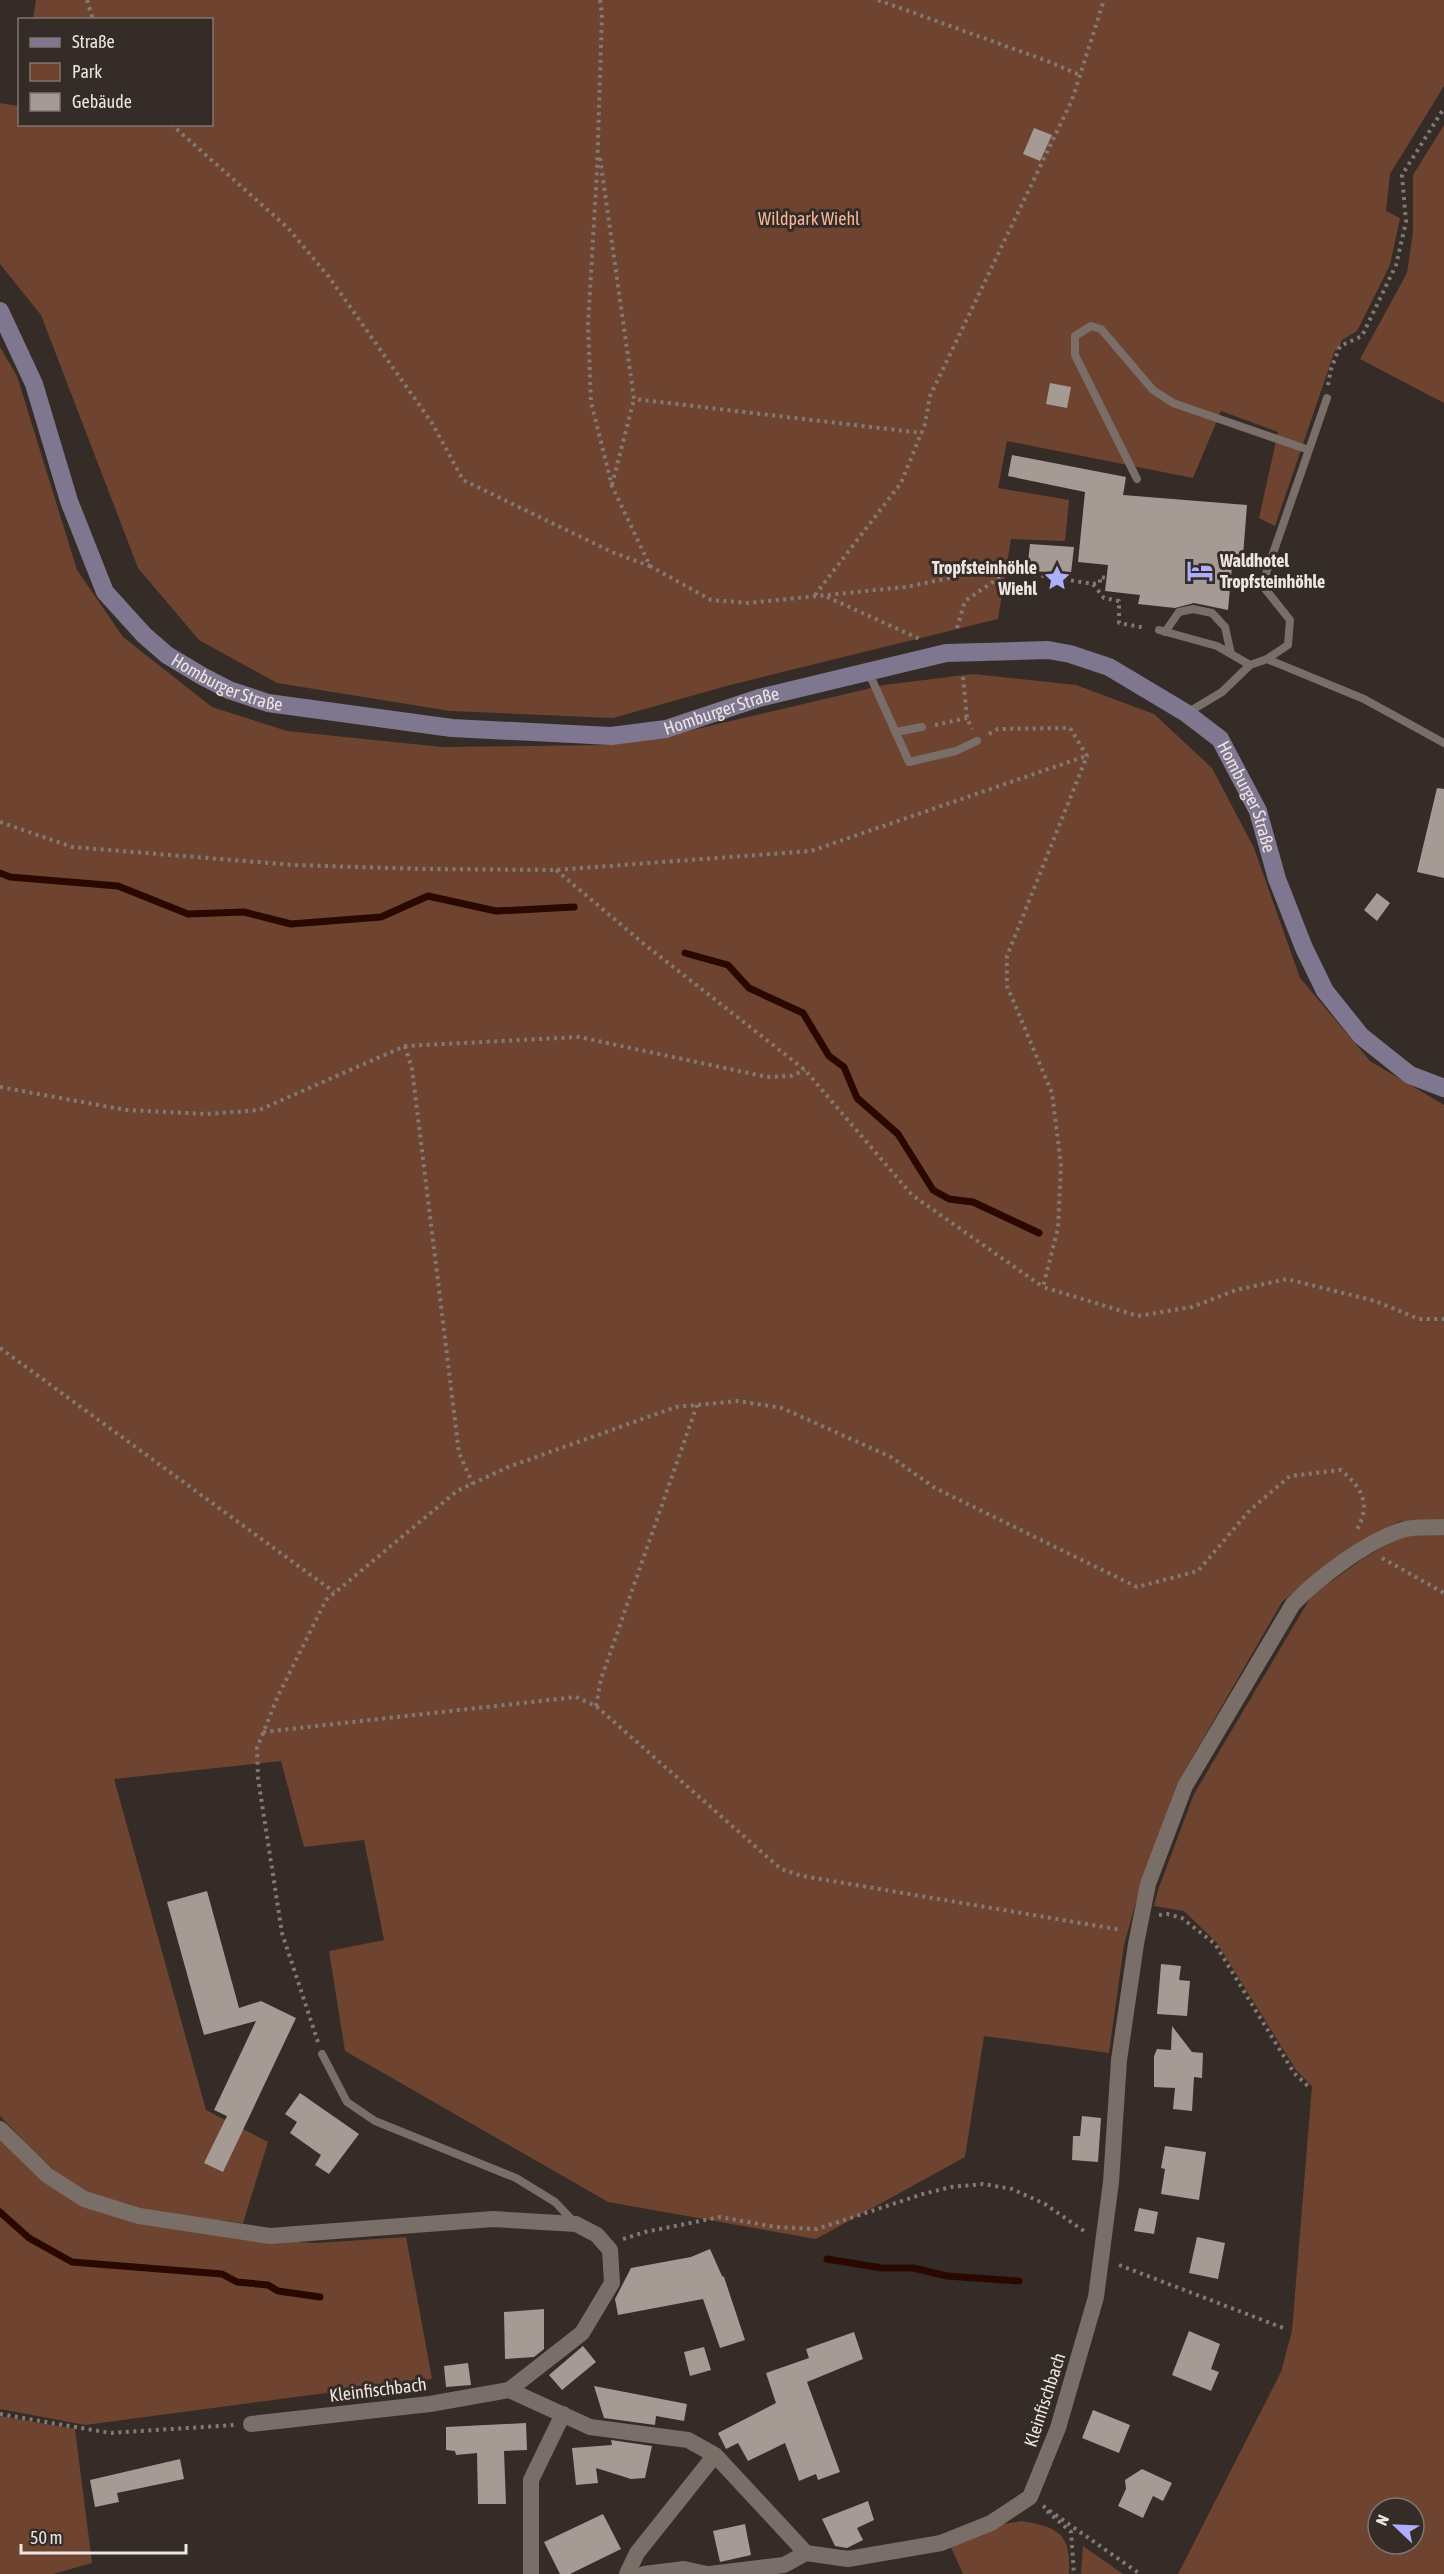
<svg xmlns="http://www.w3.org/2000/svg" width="1444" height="2574" font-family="'Asap Condensed',sans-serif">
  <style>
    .green { fill: #6e4430; fill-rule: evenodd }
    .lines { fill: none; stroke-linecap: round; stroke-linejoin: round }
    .stream { stroke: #2a0800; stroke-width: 7 }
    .building { fill: #a69a95 }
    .path { stroke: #827975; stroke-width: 4; stroke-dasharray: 3 4.5; stroke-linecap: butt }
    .service { stroke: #796e68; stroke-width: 8 }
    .minor { stroke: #796e68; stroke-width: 16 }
    .secondary { stroke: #7f7790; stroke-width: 18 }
    .labels { text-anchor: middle; stroke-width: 6; stroke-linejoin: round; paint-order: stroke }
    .park-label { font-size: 18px; fill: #f9b799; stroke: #352b27 }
    .poi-label { font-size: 18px; font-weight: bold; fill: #ece5e2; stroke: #352b27; text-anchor: start }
    .street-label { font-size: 18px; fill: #ece5e2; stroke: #352b27 }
  </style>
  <rect width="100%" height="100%" fill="#352b27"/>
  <!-- green -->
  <path class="green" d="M36,0H1444V86L1390,174L1386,211L1400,218L1390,265L1357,331L1342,340L1338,350H1335L1275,526L1259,518L1278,432L1221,411L1193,478L1007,441L998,488L1069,500L1065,541L1011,539L998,619L730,685L613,718L450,711L277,683L199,640L138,568L41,315L0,264V103L18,106L19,100L20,124H212V20L33,19Z
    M1444,125V403L1360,359L1407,273L1413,232V175Z
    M0,347L17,376L77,570L123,637L212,707L287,731L442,747L606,745L671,735L884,685L973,674L1076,685L1154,714L1212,768L1254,848L1300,978L1370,1061L1444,1105V1520L1400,1521L1332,1560L1282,1602L1177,1784L1141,1884L1124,1945L1109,2053L984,2036L965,2157L816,2239L608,2202L345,2051L329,1951L384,1940L364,1840L304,1847L281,1761L114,1779L206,2110L268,2142L243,2223C191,2216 113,2214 70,2182C44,2164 22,2139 0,2116Z
    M1444,1534V2574H1178L1281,2372L1292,2331L1312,2086L1296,2070L1217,1943L1184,1911L1154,1906L1158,1890L1194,1794L1312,1595L1364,1558L1404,1535ZM1378,2508H1414V2544H1378Z
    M0,2137L80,2201L238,2239L317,2243L406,2237L432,2379L85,2425L0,2409Z
    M0,2416L75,2429L92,2563L53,2574H0Z
    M1021,2521C1059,2527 1071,2534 1069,2574H963L949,2543L999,2525Z
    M1083,2546L1123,2574H1081Z"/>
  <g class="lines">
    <!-- stream -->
    <path class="stream" d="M0,873L10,877L118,886L188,914L244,912L291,924L381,917L428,896L496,911L574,907
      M685,953L728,965L749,988L803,1013L829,1056L844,1067L857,1098L898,1134L933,1190L949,1199L973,1202L1039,1233
      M0,2212L29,2238L72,2262L222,2274L237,2282L268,2285L278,2291L320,2297
      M827,2259L882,2268H913L947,2276L1019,2281"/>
  </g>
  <!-- building -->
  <path class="building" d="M1034,128L1052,135L1040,161L1023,154Z
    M1050,383L1071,387L1067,408L1046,404Z
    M1012,455L1126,477L1123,495L1247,505L1243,556L1233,555L1228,610L1194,603L1175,608L1138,604L1140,595L1105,591L1108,565L1078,562L1085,492L1008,476Z
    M1030,544L1074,547L1071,573L1027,571Z
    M1437,788L1444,789V878L1417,872Z
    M1377,893L1390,903L1377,921L1364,910Z
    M207,1891L239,2008L261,2001L296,2018L223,2172L204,2163L227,2116L214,2110L256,2021L204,2035L167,1902Z
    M1161,1964L1181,1966L1179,1980L1190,1981L1187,2016L1157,2014Z
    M1172,2026L1192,2052L1203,2053L1202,2078L1194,2077L1192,2111L1173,2109L1175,2088L1154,2087V2056L1157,2049L1171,2050Z
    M300,2093L359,2134L329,2174L315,2165L321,2155L290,2133L297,2122L285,2114Z
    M1082,2116L1101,2118L1098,2162L1072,2160L1073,2136H1080Z
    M1165,2146L1206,2152L1199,2200L1161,2194L1165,2169L1161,2168Z
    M1139,2208L1158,2212L1154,2234L1134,2231Z
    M1197,2237L1225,2243L1218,2279L1189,2273Z
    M710,2249L722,2276L724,2277L745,2340L720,2348L703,2299L618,2315L615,2299L631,2268L691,2257Z
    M544,2309V2349L534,2357L505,2359L504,2312Z
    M1189,2331L1220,2344L1211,2369L1219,2372L1211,2391L1172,2375Z
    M854,2332L863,2359L807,2382L840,2472L818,2480L816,2474L799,2481L785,2443L748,2461L738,2443L726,2449L718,2433L776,2403L766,2373L809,2358L806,2349Z
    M583,2346L596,2362L562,2390L549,2375Z
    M704,2347L711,2370L690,2376L684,2352Z
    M468,2363L471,2385L446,2387L444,2366Z
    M594,2386L687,2404L684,2421L656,2416L655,2425L604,2418Z
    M1093,2410L1130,2425L1119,2453L1082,2438Z
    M526,2423L527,2450L504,2451L506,2504H478L477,2453L456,2455L455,2451L446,2450V2427Z
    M611,2440L652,2446L645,2478L631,2479L596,2468L598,2483L576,2485L572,2448L612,2445Z
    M180,2459L184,2479L117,2493L119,2502L95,2507L90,2480Z
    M1142,2469L1172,2483L1163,2501L1153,2496L1143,2518L1118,2506L1126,2489L1125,2480Z
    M868,2501L874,2520L857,2528L863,2540L847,2548L835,2546L822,2519Z
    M603,2514L621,2549L570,2574H560L544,2542Z
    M745,2524L751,2555L720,2562L713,2531Z"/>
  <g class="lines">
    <!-- path -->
    <path class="path" d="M87,0L93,20
      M600,0L602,14L597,172L588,324L591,402L612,486L650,566L711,600L748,603L906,587L1008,566L1026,573L1093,584L1104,598L1119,601V623L1146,628
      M878,0L1050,62L1082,76
      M171,124L288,228L329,277L432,423L463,480L614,553L650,566
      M600,158L634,399L922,433
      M1328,385L1331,369L1340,346L1362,336L1396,265L1406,222L1402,175L1444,108
      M612,485L634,399
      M1093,584L1100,583V577L1106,578
      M815,595L901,483L925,424L930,396L1072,100L1104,0
      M827,597L922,640
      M957,628L965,601L1000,577L1008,567
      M963,677L967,718L972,729
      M935,725L967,718
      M989,734L998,729L1070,728L1087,756L1007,956V986L1052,1093L1061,1165L1058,1228L1043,1287L1138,1316L1192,1307L1236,1290L1287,1279L1375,1301L1419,1319H1444
      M0,822L72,847L294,865L423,869L555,870L811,851L1086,756
      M556,870L644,944L805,1070L912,1195L1043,1287
      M405,1046L412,1069L459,1453L473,1484
      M0,1087L126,1110L207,1114L259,1110L405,1046L579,1037L767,1077L791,1076L805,1070
      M0,1348L334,1592
      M1382,1558L1444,1593
      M596,1706L601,1679L697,1405
      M263,1732L576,1697L596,1706L781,1869L802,1876L1122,1930
      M1159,1915L1167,1914L1182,1918L1215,1944L1294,2073L1308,2086
      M318,2042L282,1933L258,1778L257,1748L278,1696L326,1600L457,1491L508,1467L676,1407L738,1401L782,1408L891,1457L935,1488L1137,1587L1198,1571L1250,1510L1290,1476L1341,1470C1362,1488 1372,1504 1356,1531
      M623,2239L645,2232L720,2217L775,2227L817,2229L923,2194L951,2187L983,2184L1012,2189L1045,2204L1087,2233
      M1119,2265L1286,2329
      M0,2414L110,2433L234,2425
      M1043,2506L1140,2574
      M1047,2511L1071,2532L1074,2574"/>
    <!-- service -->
    <path class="service" d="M1137,479L1075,355V336L1091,326L1101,329L1153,390L1173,403L1309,450
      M1159,630L1217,646L1250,665
      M1165,632L1179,612L1193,609L1212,613L1225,627L1231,654
      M1267,659L1364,699L1444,743
      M868,671L909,762L956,751L977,741
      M1187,713L1222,692L1250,665L1267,659L1288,645L1290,620L1262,585L1327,398
      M896,732L922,727
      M322,2054L347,2102L375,2121L516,2178L555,2202L574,2222"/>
    <!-- minor -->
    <path class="minor" d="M0,2129L47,2175L84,2199L139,2216L270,2236L493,2219L576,2224L597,2235L610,2250L612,2283L582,2333L509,2390L590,2427L688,2440L715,2455L806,2553L848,2559L941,2543L991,2523L1030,2497L1058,2428L1096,2297L1111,2182L1119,2060L1136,1944L1148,1884L1185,1786L1293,1604C1319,1577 1366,1542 1402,1530C1414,1526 1431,1528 1444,1527
      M251,2424L430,2404L509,2390
      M531,2574V2480L563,2414
      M627,2574L637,2553L715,2455
      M644,2574L684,2569L707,2574
      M710,2574L784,2565L806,2553"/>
    <!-- secondary -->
    <path class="secondary" id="s1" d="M0,311L34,384L69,501L105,592L144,635L167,655L202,676L229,690L268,703L452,728L611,736L666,729L759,698L946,653L1048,650L1070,654L1109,667L1186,713L1220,739L1258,811L1277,879L1304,948L1325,991L1361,1036L1410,1075L1444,1088"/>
  </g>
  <!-- icons -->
  <defs>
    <g id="hotel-bare" transform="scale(2.07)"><path d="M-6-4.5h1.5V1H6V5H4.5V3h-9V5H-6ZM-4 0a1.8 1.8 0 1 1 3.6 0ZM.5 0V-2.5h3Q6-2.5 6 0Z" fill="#adaffb" stroke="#352b27" stroke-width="2.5" paint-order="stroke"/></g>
    <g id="sight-bare" transform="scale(2.07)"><path d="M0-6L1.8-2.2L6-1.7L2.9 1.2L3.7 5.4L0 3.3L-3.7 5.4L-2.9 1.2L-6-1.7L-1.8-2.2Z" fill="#adaffb" stroke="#352b27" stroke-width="2.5" paint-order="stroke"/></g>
  </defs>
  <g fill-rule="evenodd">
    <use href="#hotel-bare" x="1200" y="571"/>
    <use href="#sight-bare" x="1057" y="578"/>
  </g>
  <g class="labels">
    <!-- park labels -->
    <g class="park-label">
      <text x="809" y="225">Wildpark Wiehl</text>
    </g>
    <!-- poi labels -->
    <g class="poi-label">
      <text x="1220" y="567">Waldhotel<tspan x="1220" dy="21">Tropfsteinhöhle</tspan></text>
      <text x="1037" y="574" text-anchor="end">Tropfsteinhöhle<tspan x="1037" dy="21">Wiehl</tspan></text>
    </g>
    <!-- street labels -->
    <g class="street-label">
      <text dy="6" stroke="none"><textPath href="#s1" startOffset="456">Homburger Straße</textPath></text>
      <text dy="6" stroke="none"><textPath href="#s1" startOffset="960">Homburger Straße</textPath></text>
      <text dy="6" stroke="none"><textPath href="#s1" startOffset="1554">Homburger Straße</textPath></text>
      <text transform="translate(378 2390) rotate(-7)" y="6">Kleinfischbach</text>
      <text transform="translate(1045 2400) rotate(-72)" y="6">Kleinfischbach</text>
    </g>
  </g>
  <!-- legend -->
  <rect x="18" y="18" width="195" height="108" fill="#352b27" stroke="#7e7572" stroke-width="1.5"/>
  <rect x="30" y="38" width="30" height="9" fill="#7f7790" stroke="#7e7572" stroke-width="1.5"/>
  <text x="72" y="48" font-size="18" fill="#ece5e2">Straße</text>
  <rect x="30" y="63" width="30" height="18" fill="#6e4430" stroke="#7e7572" stroke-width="1.5"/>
  <text x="72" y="78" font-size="18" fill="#ece5e2">Park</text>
  <rect x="30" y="93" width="30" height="18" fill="#a69a95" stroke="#7e7572" stroke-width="1.5"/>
  <text x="72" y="108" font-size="18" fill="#ece5e2">Gebäude</text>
  <!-- north arrow -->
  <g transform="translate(1396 2526) rotate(293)"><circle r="28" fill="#352b27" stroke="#7e7572" stroke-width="1.5"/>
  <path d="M0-4.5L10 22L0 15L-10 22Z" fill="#adaffb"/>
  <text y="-9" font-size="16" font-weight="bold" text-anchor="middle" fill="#ece5e2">N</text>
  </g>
  <!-- scale -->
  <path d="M21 2544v9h165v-9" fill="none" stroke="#ece5e2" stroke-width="3"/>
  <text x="30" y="2544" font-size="18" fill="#ece5e2" stroke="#352b27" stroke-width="4.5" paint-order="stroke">50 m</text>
</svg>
